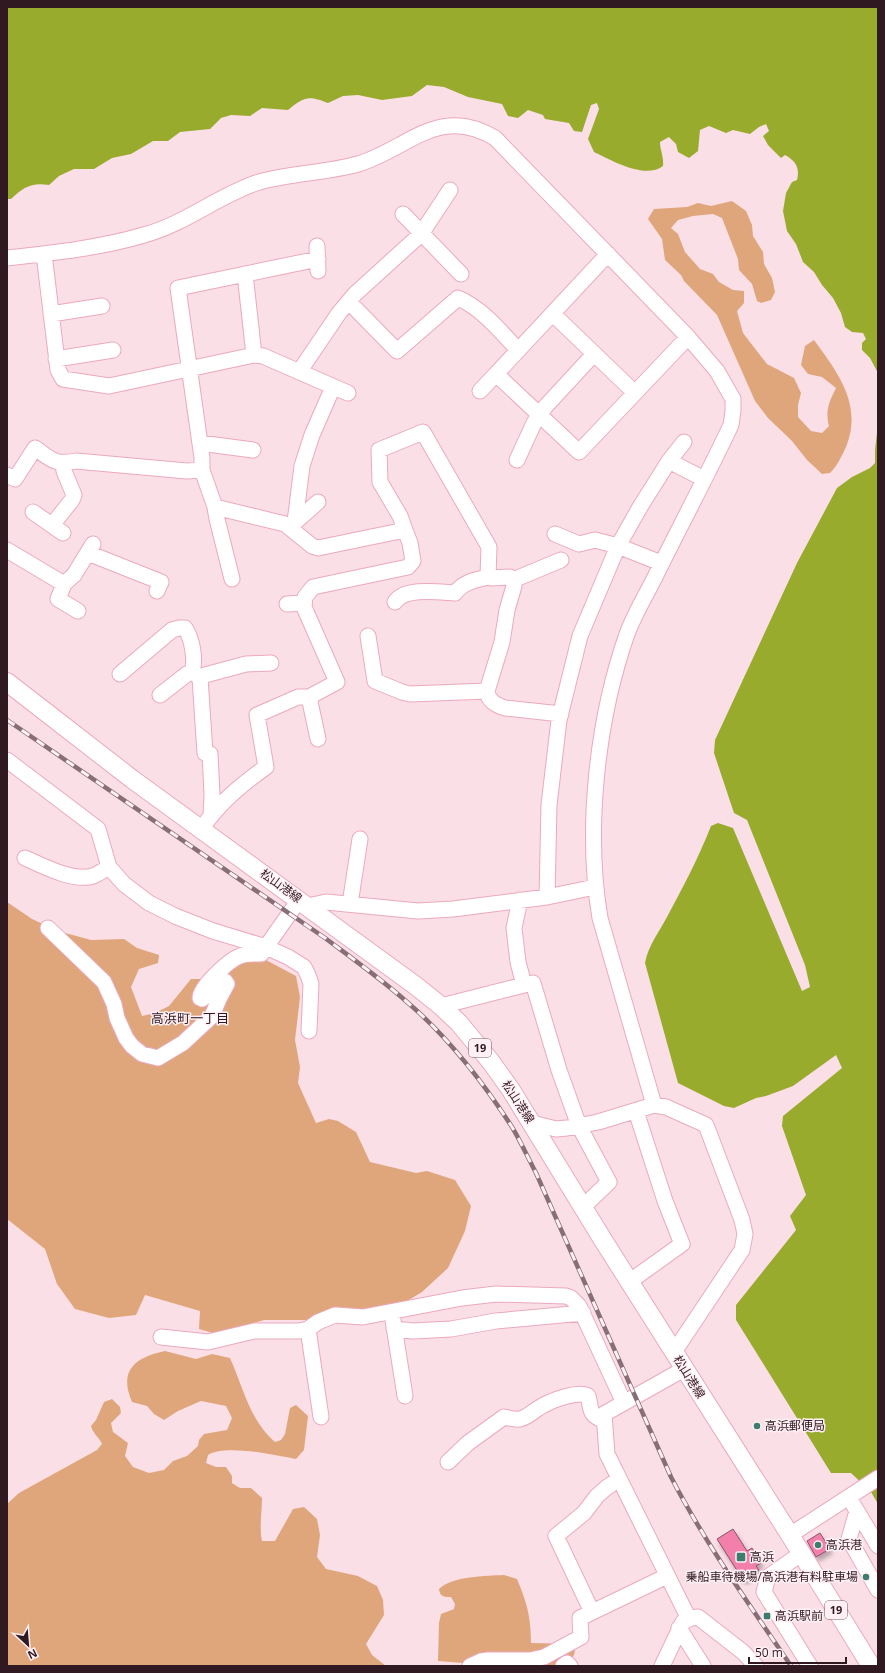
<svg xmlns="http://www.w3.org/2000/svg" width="885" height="1673" font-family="'Open Sans','Noto Sans JP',sans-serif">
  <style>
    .green { fill: #e0a67b }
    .water { fill: #99ab2d }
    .building { fill: #f280ab; stroke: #8a5065; filter: url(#shadow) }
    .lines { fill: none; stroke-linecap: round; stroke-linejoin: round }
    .minor-casing { stroke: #eba9bf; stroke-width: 17 }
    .major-casing { stroke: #eba9bf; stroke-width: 20 }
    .minor { stroke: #fff; stroke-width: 15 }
    .major { stroke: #fff; stroke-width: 18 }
    .rail-casing { stroke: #886e77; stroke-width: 4.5 }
    .rail { stroke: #fef0f4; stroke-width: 3; stroke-dasharray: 9; stroke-linecap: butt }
    .poi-dot { fill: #3b7e6f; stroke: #fef0f4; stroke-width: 1.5 }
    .labels { text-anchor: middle; stroke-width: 3; stroke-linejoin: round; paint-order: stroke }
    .shield { fill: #fef0f4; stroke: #6e5a61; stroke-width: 1 }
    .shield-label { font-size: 11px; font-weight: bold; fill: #311922 }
    .street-label { font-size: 12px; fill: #311922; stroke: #fef0f4 }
    .poi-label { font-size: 12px; fill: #311922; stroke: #fef0f4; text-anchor: start }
    .neighbourhood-label { font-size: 13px; fill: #311922; stroke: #fef0f4 }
  </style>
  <defs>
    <filter id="shadow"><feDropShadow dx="2.5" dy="4.5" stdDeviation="2" flood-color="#0004"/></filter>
  </defs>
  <rect width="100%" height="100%" fill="#fbdfe7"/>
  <!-- green -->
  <path class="green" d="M732,201L746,211L752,225L753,236L763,252L764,264L772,278L775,292L771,300L761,303L757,301L752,284L739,270L738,259L722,218L713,214L693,216L678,220L671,228L678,234L685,252L700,269L713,274L719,282L733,290L744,291V303L737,311L743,333L767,364L794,378L801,393L798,405V417L811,431L822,433L829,426C825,411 829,402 836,388L822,377L808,374L801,365L805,346L814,340C838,373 863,405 846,447C841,457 838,465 830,473L822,474L807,460L792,441L768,418L755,401L717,315L684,281L681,275L665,260L662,239L648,219L654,209L687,207L698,203L711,206Z
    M7,902L32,919L58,931L91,940L124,939L137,948L159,955L158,963L139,969L131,987L142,1016L155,1013L169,1006L191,979H205L235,960H266L296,976L300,997L295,1040L300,1067L298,1083L316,1123L329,1119L338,1121L356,1132L370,1162L416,1173L427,1171L455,1180L471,1206L465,1231L448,1268L422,1292L384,1315L347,1320H264L216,1334L199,1329L200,1311L145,1295L136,1315L109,1318L75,1309L57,1284L45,1249L7,1219Z
    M165,1351L196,1359L212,1354L230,1358C243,1387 250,1421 275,1442L281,1440L285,1434L290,1408L296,1405L308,1416L304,1450L296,1459C275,1455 225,1444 208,1455L206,1463L216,1467H226L232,1476V1483L240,1488H251L262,1498C262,1512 259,1527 262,1541H275L293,1509L304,1507L317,1519L320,1535L317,1557L326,1569L358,1576L377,1586L383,1600L384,1615L366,1644L372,1655L386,1666H7V1504L19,1493L97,1450L102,1444C99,1437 93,1434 91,1426L96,1420L104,1402L112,1399L120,1407L121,1413L111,1423L113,1432L128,1443L125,1456L133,1467L149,1473L164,1470L173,1461L187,1456L198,1446L199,1440L204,1434L227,1430L232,1418L226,1406L201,1401L178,1411L164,1420L154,1414L147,1406L132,1402C118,1370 136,1357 165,1351Z
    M504,1575L517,1579C527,1603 531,1617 531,1643L576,1644L574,1655L567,1666H500L438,1661L439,1623L441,1614L454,1609L455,1604L451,1597C444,1597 440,1597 439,1589C452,1576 486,1576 504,1575Z"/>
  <!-- water -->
  <path class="water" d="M7,7H878V373L870,358L862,350V343L866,339L863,333L852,332L845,327L841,313L833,298L822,285L814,272L803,262L796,244L787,231L783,211L786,193L792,182L797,180C800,168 796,161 785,155L781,158L768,145L763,136L769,131L766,124L759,127L750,134L733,130L726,133L709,126L700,130L698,151L689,158L678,152L676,144L669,137L660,142C660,150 664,157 663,166C645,180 611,160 594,152L588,139L599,109L597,103L591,105L582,132L574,131L569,123L545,119L543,115L528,110L518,118L508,116L502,104L468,97L444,87L427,85L412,96L382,100L358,95L343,96L328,103C308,95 304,97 288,110L262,108L250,116L231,115L221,118L210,129L180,132L168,141H153L131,154L112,158L94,169H74L59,176L49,185C32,182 23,187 11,199H7Z
    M878,424V1504L871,1492L851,1473H831L736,1320V1305L796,1230L790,1216L806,1195L782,1126L783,1116L842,1068L836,1055L793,1086L766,1096L756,1098L734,1108L724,1106L678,1083L645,963C648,946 659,932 667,917C683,887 699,857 711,826L718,823L733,828L802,991L810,987L805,965L747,820L734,813L714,753L715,740L797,563L837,488L852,477L870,468L875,463V450Z"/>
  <!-- building -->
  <path class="building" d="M733,1529L747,1551L752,1548L761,1563L756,1566L759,1570L743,1580L717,1539Z
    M820,1533L830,1549L816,1557L807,1541Z"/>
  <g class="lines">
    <!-- minor casing -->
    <g class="minor-casing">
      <path id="minor" d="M403,214L461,274
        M317,246L318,271
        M44,254L58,370L63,379L109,386L254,355L263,356L348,393
        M608,254L496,374L579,452L688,337
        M7,258C53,253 100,248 144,235C185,224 219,195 259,182C291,173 326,173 358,164C408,149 439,104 495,138L688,337L717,371L733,399V411L731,425C707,476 680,526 655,577C646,595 634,615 627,634C597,720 585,829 600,918L654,1105
        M245,274L254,355
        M349,302L397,351L458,298C483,309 500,331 518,350
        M51,314L102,306
        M553,314L635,393
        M56,359L113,350
        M299,372L339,313L355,294L421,234L450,190
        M480,391L496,374
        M200,443L253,450
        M517,460L534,423L545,407L594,354
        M669,461L704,479
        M7,475L15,479L35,448C52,460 54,465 76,461L187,471L202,470
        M215,507L217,519L232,579
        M33,512L63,533
        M295,522L302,466L312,435L333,387
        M52,525L72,500L74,495L64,471L63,463
        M292,525L318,502
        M405,530L400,516L380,482L379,450L423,432L489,547L488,577L491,578L510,577L513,580L514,586L507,610L502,642L487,691C488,701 496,705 505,708L561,714
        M555,534L579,544L595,540L618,546L661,563
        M7,550L64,584L74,575L93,544
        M88,553L161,582L157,591
        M513,580L561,560
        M64,584L58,599L78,611
        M395,602C405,587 438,592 455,593C463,582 475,580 488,577
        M287,604L304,603
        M368,636L375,681L402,692L410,694L487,691
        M120,674L172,630L179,628H185C192,638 196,660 192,671L200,678
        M160,695L187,674L192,671
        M309,697L318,739
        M7,760L98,829L109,867L124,884L149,903L175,916L213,931L266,947L288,957L304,967L308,975L311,984L309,1031
        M211,815L212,794L210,754L205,753L200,678L205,675L246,664L271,663
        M202,828C219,803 241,785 266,767L257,715L298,697H309L337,682L304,607L305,597L313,587L408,567L413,561L410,543L405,530L318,548L312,546L285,524L215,507L202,470V458L178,288L318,259
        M25,858C43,866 73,882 93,876C98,874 104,870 109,867
        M547,897L549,805L559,720L580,636L618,546L640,507L669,461L684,442
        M520,900L514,928L518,962L524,985L533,983L559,1070L579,1126L609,1182L583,1207
        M350,904L360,839
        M308,906L326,902L418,911L453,909L547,897L595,887
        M48,928L104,982L114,1004L117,1018L126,1038L132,1046L142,1054L158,1058L183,1043L212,1016L219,999L227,984L225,981L202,999L200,998C200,987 229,960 240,956C247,953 253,954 261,954L299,900
        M441,1006L524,985
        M532,1123L556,1129L567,1128L598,1122L654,1105L666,1107L706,1125L742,1220L745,1234L742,1250L674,1352
        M629,1282L682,1244L665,1201L636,1111
        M393,1320L405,1396
        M308,1329L321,1417
        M394,1329L413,1331L451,1329L496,1321L583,1313
        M161,1337L208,1342L254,1331H299L308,1329L318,1322L335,1315L363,1317L462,1298L496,1294L566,1296L571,1298L579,1306L624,1403
        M684,1369L604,1414L607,1454L689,1619
        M448,1462L468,1443L504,1417C509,1418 515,1420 520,1419C529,1417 535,1409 544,1405C553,1400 579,1390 588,1396C592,1411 588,1414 604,1421
        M854,1506L878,1546
        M857,1511L849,1539L878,1590
        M790,1535L878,1478
        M802,1553L768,1577L764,1592L810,1666
        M592,1612L556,1536L584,1513L597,1496L606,1488L619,1479
        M679,1628L703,1666
        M470,1666L481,1661L488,1660H530L544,1657L581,1637L580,1618L667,1576
        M563,1666L567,1663L570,1666
        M662,1666L683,1622L691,1618L698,1617L743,1652L756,1666"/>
    </g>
    <!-- major casing -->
    <g class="major-casing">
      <path id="major" d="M7,682L132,779L416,986L441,1006L459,1023L491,1062L511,1090L603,1240L790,1535L871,1666"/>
    </g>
    <!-- minor -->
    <use href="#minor" class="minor"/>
    <!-- major -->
    <use href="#major" class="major"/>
    <!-- rail casing -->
    <g class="rail-casing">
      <path id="rail" d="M7,720L325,938C353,959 381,979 407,1002C448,1037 483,1082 512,1127C521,1142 528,1158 536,1173L671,1477C705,1543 749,1604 791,1666"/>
    </g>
    <!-- rail -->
    <use href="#rail" class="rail"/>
  </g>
  <!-- markers -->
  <g class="poi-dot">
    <circle cx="757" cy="1426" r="4"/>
    <circle cx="818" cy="1545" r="4"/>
    <rect x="736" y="1552" width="10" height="10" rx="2"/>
    <circle cx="866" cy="1577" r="4"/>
    <rect x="763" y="1612" width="8" height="8" rx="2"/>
  </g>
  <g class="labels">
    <!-- shield labels -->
    <g class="shield">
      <rect x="469" y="1039" width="22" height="18" rx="3"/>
      <rect x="825" y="1601" width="22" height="18" rx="3"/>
    </g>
    <g class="shield-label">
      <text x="480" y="1052">19</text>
      <text x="836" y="1614">19</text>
    </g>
    <!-- street labels -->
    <g class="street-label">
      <text transform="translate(281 886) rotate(36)" y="4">松山港線</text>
      <text transform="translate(518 1102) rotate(57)" y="4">松山港線</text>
      <text transform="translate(689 1377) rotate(58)" y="4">松山港線</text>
    </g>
    <!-- poi labels -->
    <g class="poi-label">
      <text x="765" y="1430">高浜郵便局</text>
      <text x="826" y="1549">高浜港</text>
      <text x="750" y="1561">高浜</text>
      <text x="858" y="1581" text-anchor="end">乗船車待機場/高浜港有料駐車場</text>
      <text x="775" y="1620">高浜駅前</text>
    </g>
    <!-- neighbourhood labels -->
    <g class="neighbourhood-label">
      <text x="190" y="1023">高浜町一丁目</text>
    </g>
  </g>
  <!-- border -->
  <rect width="885" height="1673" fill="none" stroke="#311922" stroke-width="16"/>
  <!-- north arrow -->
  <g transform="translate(28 1645) rotate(154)" stroke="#fef0f4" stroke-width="3" paint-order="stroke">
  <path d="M0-3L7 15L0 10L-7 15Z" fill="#311922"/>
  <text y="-6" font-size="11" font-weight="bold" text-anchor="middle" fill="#311922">N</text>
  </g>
  <!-- scale -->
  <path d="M749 1657v6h97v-6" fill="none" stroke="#311922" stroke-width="2"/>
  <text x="755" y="1657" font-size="12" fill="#311922" stroke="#fef0f4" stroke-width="3" paint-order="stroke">50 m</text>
</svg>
